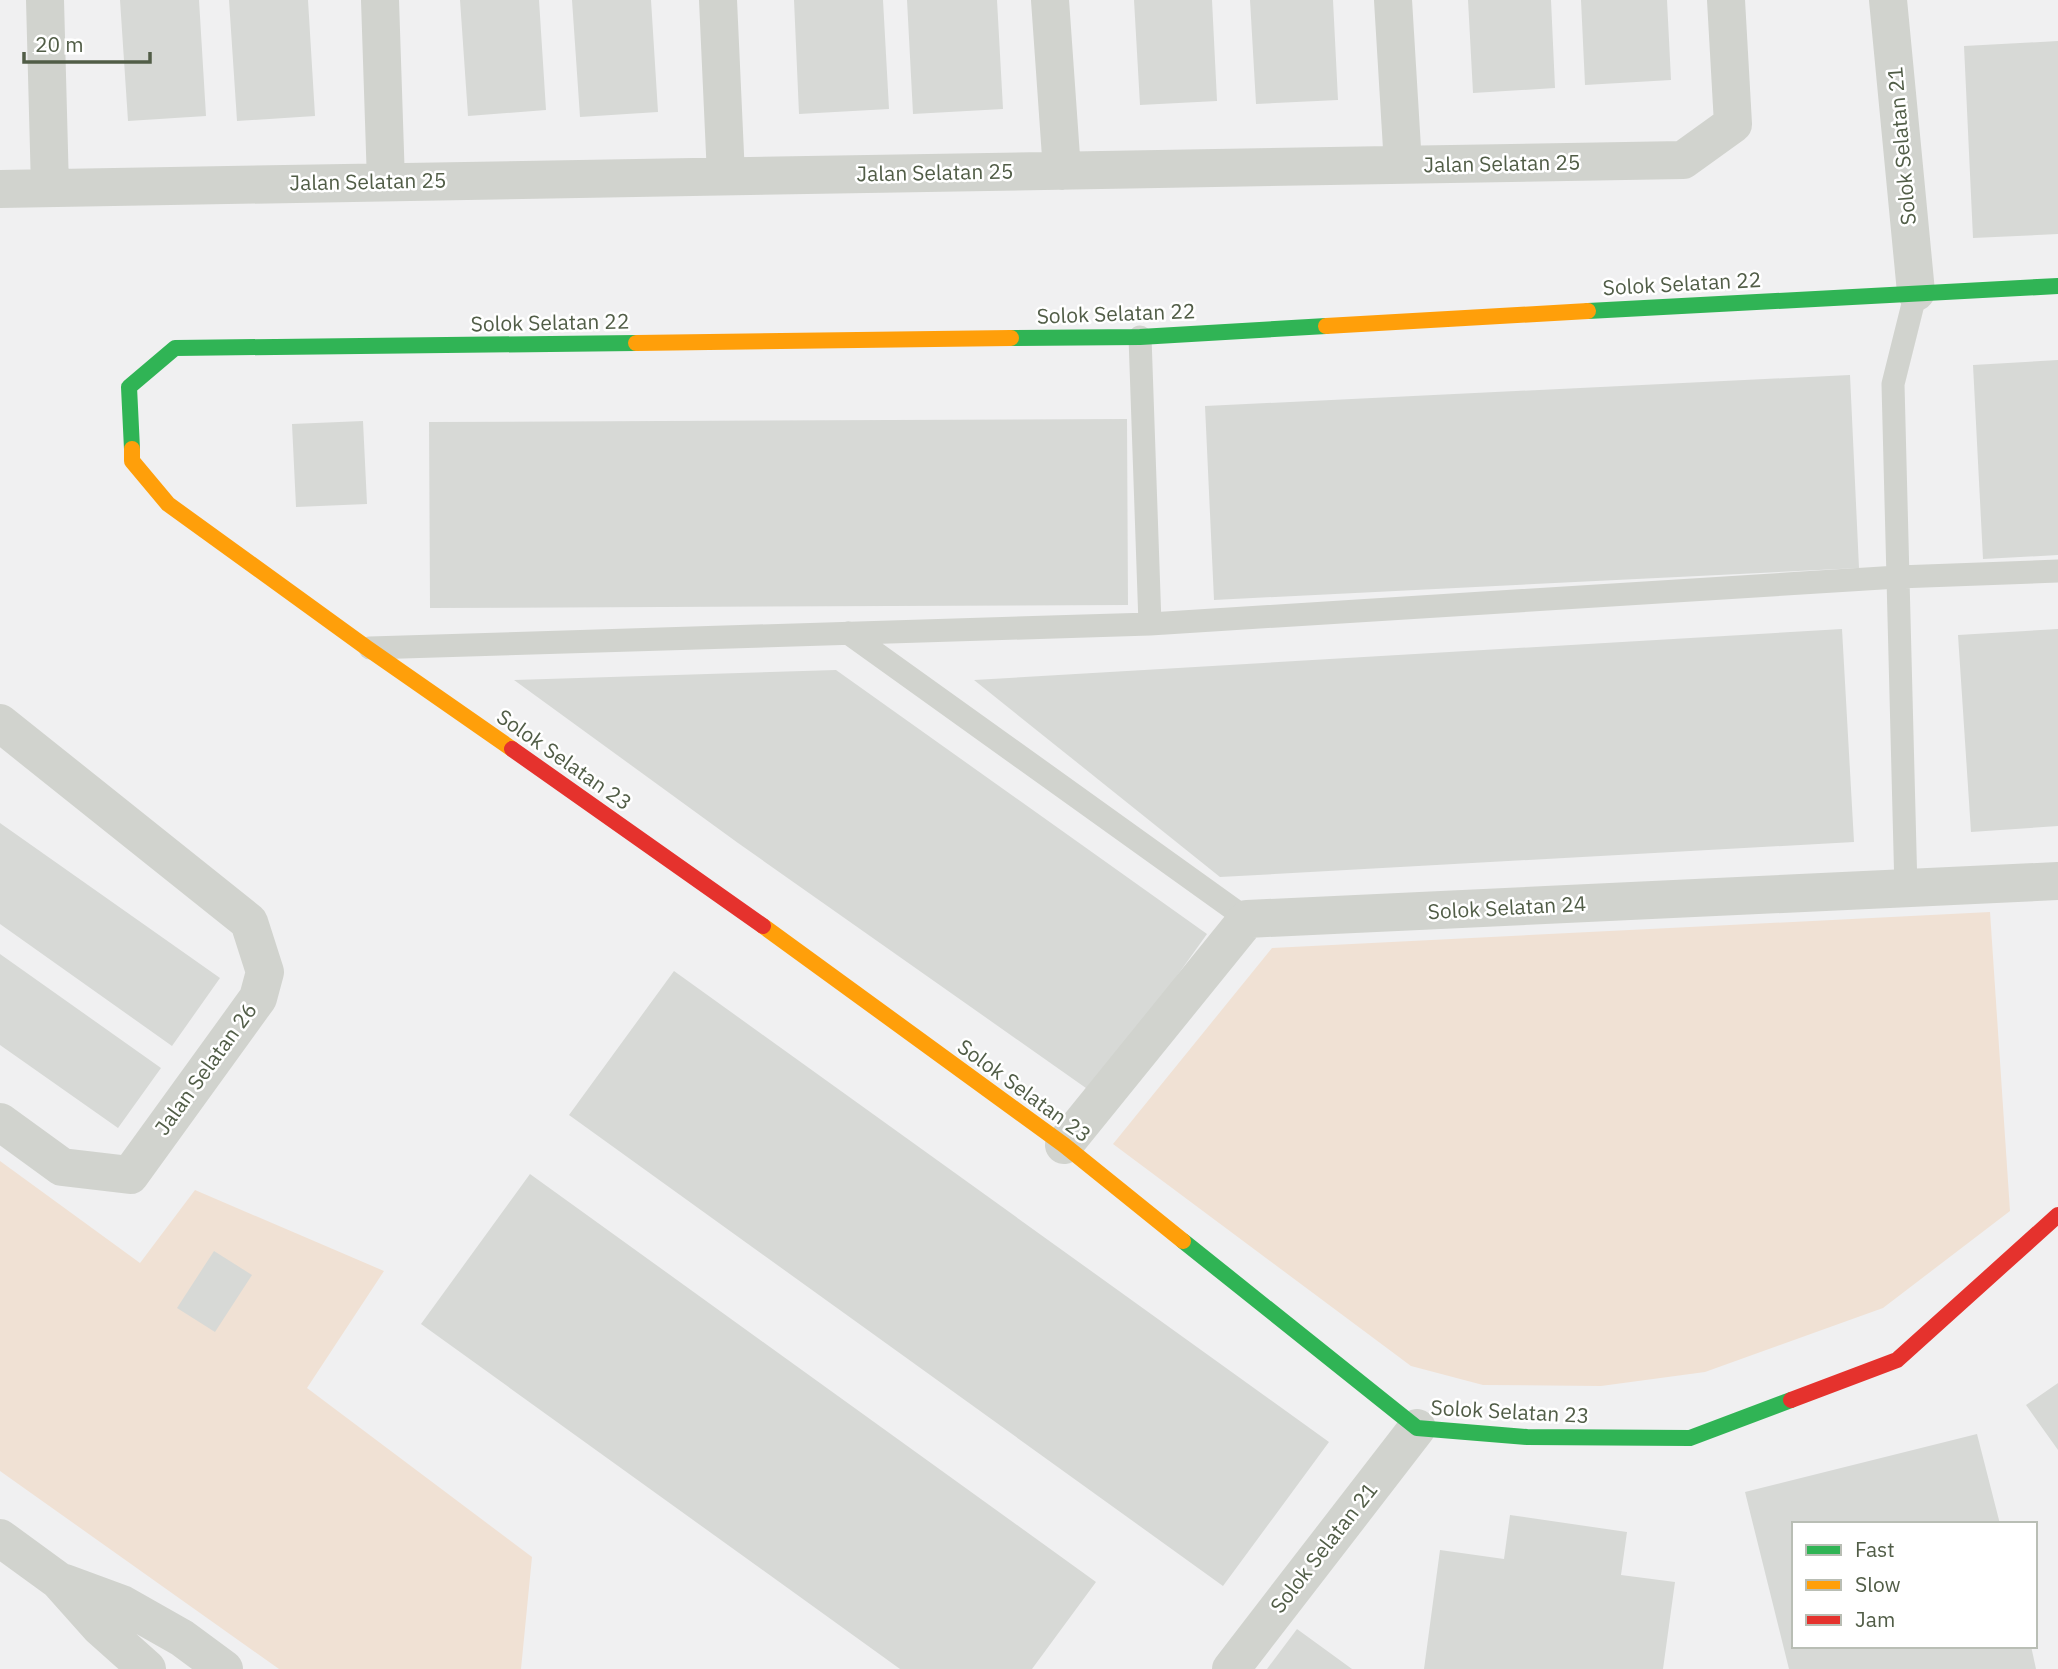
<svg xmlns="http://www.w3.org/2000/svg" width="2058" height="1669" font-family="'IBM Plex Sans',sans-serif">
  <style>
    .green { fill: #f0e1d4 }
    .building { fill: #d7d9d6 }
    .lines { fill: none; stroke-linecap: round; stroke-linejoin: round }
    .lane { stroke: #d1d3ce; stroke-width: 23 }
    .street { stroke: #d1d3ce; stroke-width: 38 }
    .fast { stroke: #30b455; stroke-width: 16 }
    .slow { stroke: #ff9f0a; stroke-width: 16 }
    .jam { stroke: #e5322d; stroke-width: 16 }
    .labels { text-anchor: middle; stroke-width: 5; stroke-linejoin: round; paint-order: stroke }
    .street-label { font-size: 21px; fill: #515d47; stroke: #fff }
  </style>
  <rect width="100%" height="100%" fill="#f0f0f1"/>
  <!-- green -->
  <path class="green" d="M1990,912L2010,1211L1883,1308L1705,1372L1601,1386L1483,1385L1411,1366L1113,1144L1272,948Z
    M0,1161L140,1263L195,1190L384,1271L307,1388L532,1557L521,1669H279L0,1471Z"/>
  <!-- building -->
  <path class="building" d="M120,0H199L206,116L128,121Z
    M229,0H308L315,116L237,121Z
    M460,0H539L546,110L468,116Z
    M572,0H651L658,112L580,117Z
    M794,0H883L889,109L799,114Z
    M907,0H997L1003,109L913,114Z
    M1134,0H1212L1217,101L1140,105Z
    M1250,0H1333L1338,100L1256,104Z
    M1468,0H1551L1555,88L1473,93Z
    M1581,0H1667L1671,80L1585,85Z
    M2058,41V234L1973,238L1964,46Z
    M2058,360V555L1983,559L1973,365Z
    M1850,375L1859,568L1214,600L1205,406Z
    M1127,419L1128,605L430,608L429,422Z
    M363,421L367,504L296,507L292,424Z
    M1842,629L1854,842L1220,877L974,680Z
    M2058,629V826L1971,832L1958,635Z
    M836,670L1207,934L1093,1093L738,843L514,680Z
    M0,823L220,978L172,1046L0,924Z
    M0,954L161,1068L118,1128L0,1045Z
    M674,971L1329,1442L1223,1586L569,1115Z
    M530,1174L1096,1582L1032,1669H900L421,1324Z
    M214,1251L252,1275L215,1332L177,1308Z
    M2058,1383V1450L2026,1405Z
    M1977,1434L2000,1524H1794V1646H2031L2036,1669H1789L1745,1492Z
    M1510,1515L1627,1532L1621,1575L1675,1582L1663,1669H1424L1440,1550L1504,1559Z
    M1297,1629L1352,1669H1267Z"/>
  <g class="lines">
    <!-- lane -->
    <path class="lane" d="M1140,337L1150,624
      M848,633L1247,919
      M370,648L1150,624L1898,577L2058,571
      M1906,890L1893,384L1916,292"/>
    <!-- street -->
    <path class="street" d="M45,0L50,188
      M380,0L386,182
      M718,0L726,176
      M1050,0L1062,171
      M1393,0L1403,165
      M1888,0L1916,292
      M0,189L1683,160L1733,124L1726,0
      M0,723L249,922L265,972L258,998L130,1175L62,1167L0,1122
      M1064,1145L1247,919L2058,881
      M0,1538L59,1581L100,1627L147,1669
      M65,1583L122,1604L182,1638L224,1669
      M1231,1669L1417,1428"/>
    <!-- fast -->
    <path class="fast" d="M1588,311L2058,286
      M1011,338L1140,337L1326,326
      M132,449L129,387L175,348L636,343
      M1183,1241L1417,1428L1527,1437L1690,1438L1791,1400"/>
    <!-- slow -->
    <path class="slow" d="M1326,326L1588,311
      M636,343L1011,338
      M132,449V461L168,504L367,648L512,749
      M763,926L1064,1145L1183,1241"/>
    <!-- jam -->
    <path class="jam" d="M512,749L763,926
      M1791,1400L1897,1360L2058,1215"/>
  </g>
  <g class="labels">
    <!-- street labels -->
    <g class="street-label">
      <text transform="translate(1902 146) rotate(-95)" y="7">Solok Selatan 21</text>
      <text transform="translate(1502 164) rotate(-1)" y="7">Jalan Selatan 25</text>
      <text transform="translate(935 173) rotate(-1)" y="7">Jalan Selatan 25</text>
      <text transform="translate(368 182) rotate(-1)" y="7">Jalan Selatan 25</text>
      <text transform="translate(1682 284) rotate(-3)" y="7">Solok Selatan 22</text>
      <text transform="translate(1116 314) rotate(-2)" y="7">Solok Selatan 22</text>
      <text transform="translate(550 323) rotate(-1)" y="7">Solok Selatan 22</text>
      <text transform="translate(564 760) rotate(35)" y="7">Solok Selatan 23</text>
      <text transform="translate(1507 908) rotate(-3)" y="7">Solok Selatan 24</text>
      <text transform="translate(206 1069) rotate(-54)" y="7">Jalan Selatan 26</text>
      <text transform="translate(1024 1091) rotate(36)" y="7">Solok Selatan 23</text>
      <text transform="translate(1510 1412) rotate(3)" y="7">Solok Selatan 23</text>
      <text transform="translate(1324 1548) rotate(-52)" y="7">Solok Selatan 21</text>
    </g>
  </g>
  <!-- legend -->
  <rect x="1792" y="1522" width="245" height="126" fill="#ffffff" stroke="#b9beb5" stroke-width="2"/>
  <rect x="1806" y="1545" width="35" height="10" fill="#30b455" stroke="#b9beb5" stroke-width="2"/>
  <text x="1855" y="1557" font-size="21" fill="#515d47">Fast</text>
  <rect x="1806" y="1580" width="35" height="10" fill="#ff9f0a" stroke="#b9beb5" stroke-width="2"/>
  <text x="1855" y="1592" font-size="21" fill="#515d47">Slow</text>
  <rect x="1806" y="1615" width="35" height="10" fill="#e5322d" stroke="#b9beb5" stroke-width="2"/>
  <text x="1855" y="1627" font-size="21" fill="#515d47">Jam</text>
  <!-- scale -->
  <path d="M24 52v10h126v-10" fill="none" stroke="#515d47" stroke-width="3.5"/>
  <text x="35" y="52" font-size="21" fill="#515d47" stroke="#ffffff" stroke-width="5" paint-order="stroke">20 m</text>
</svg>
